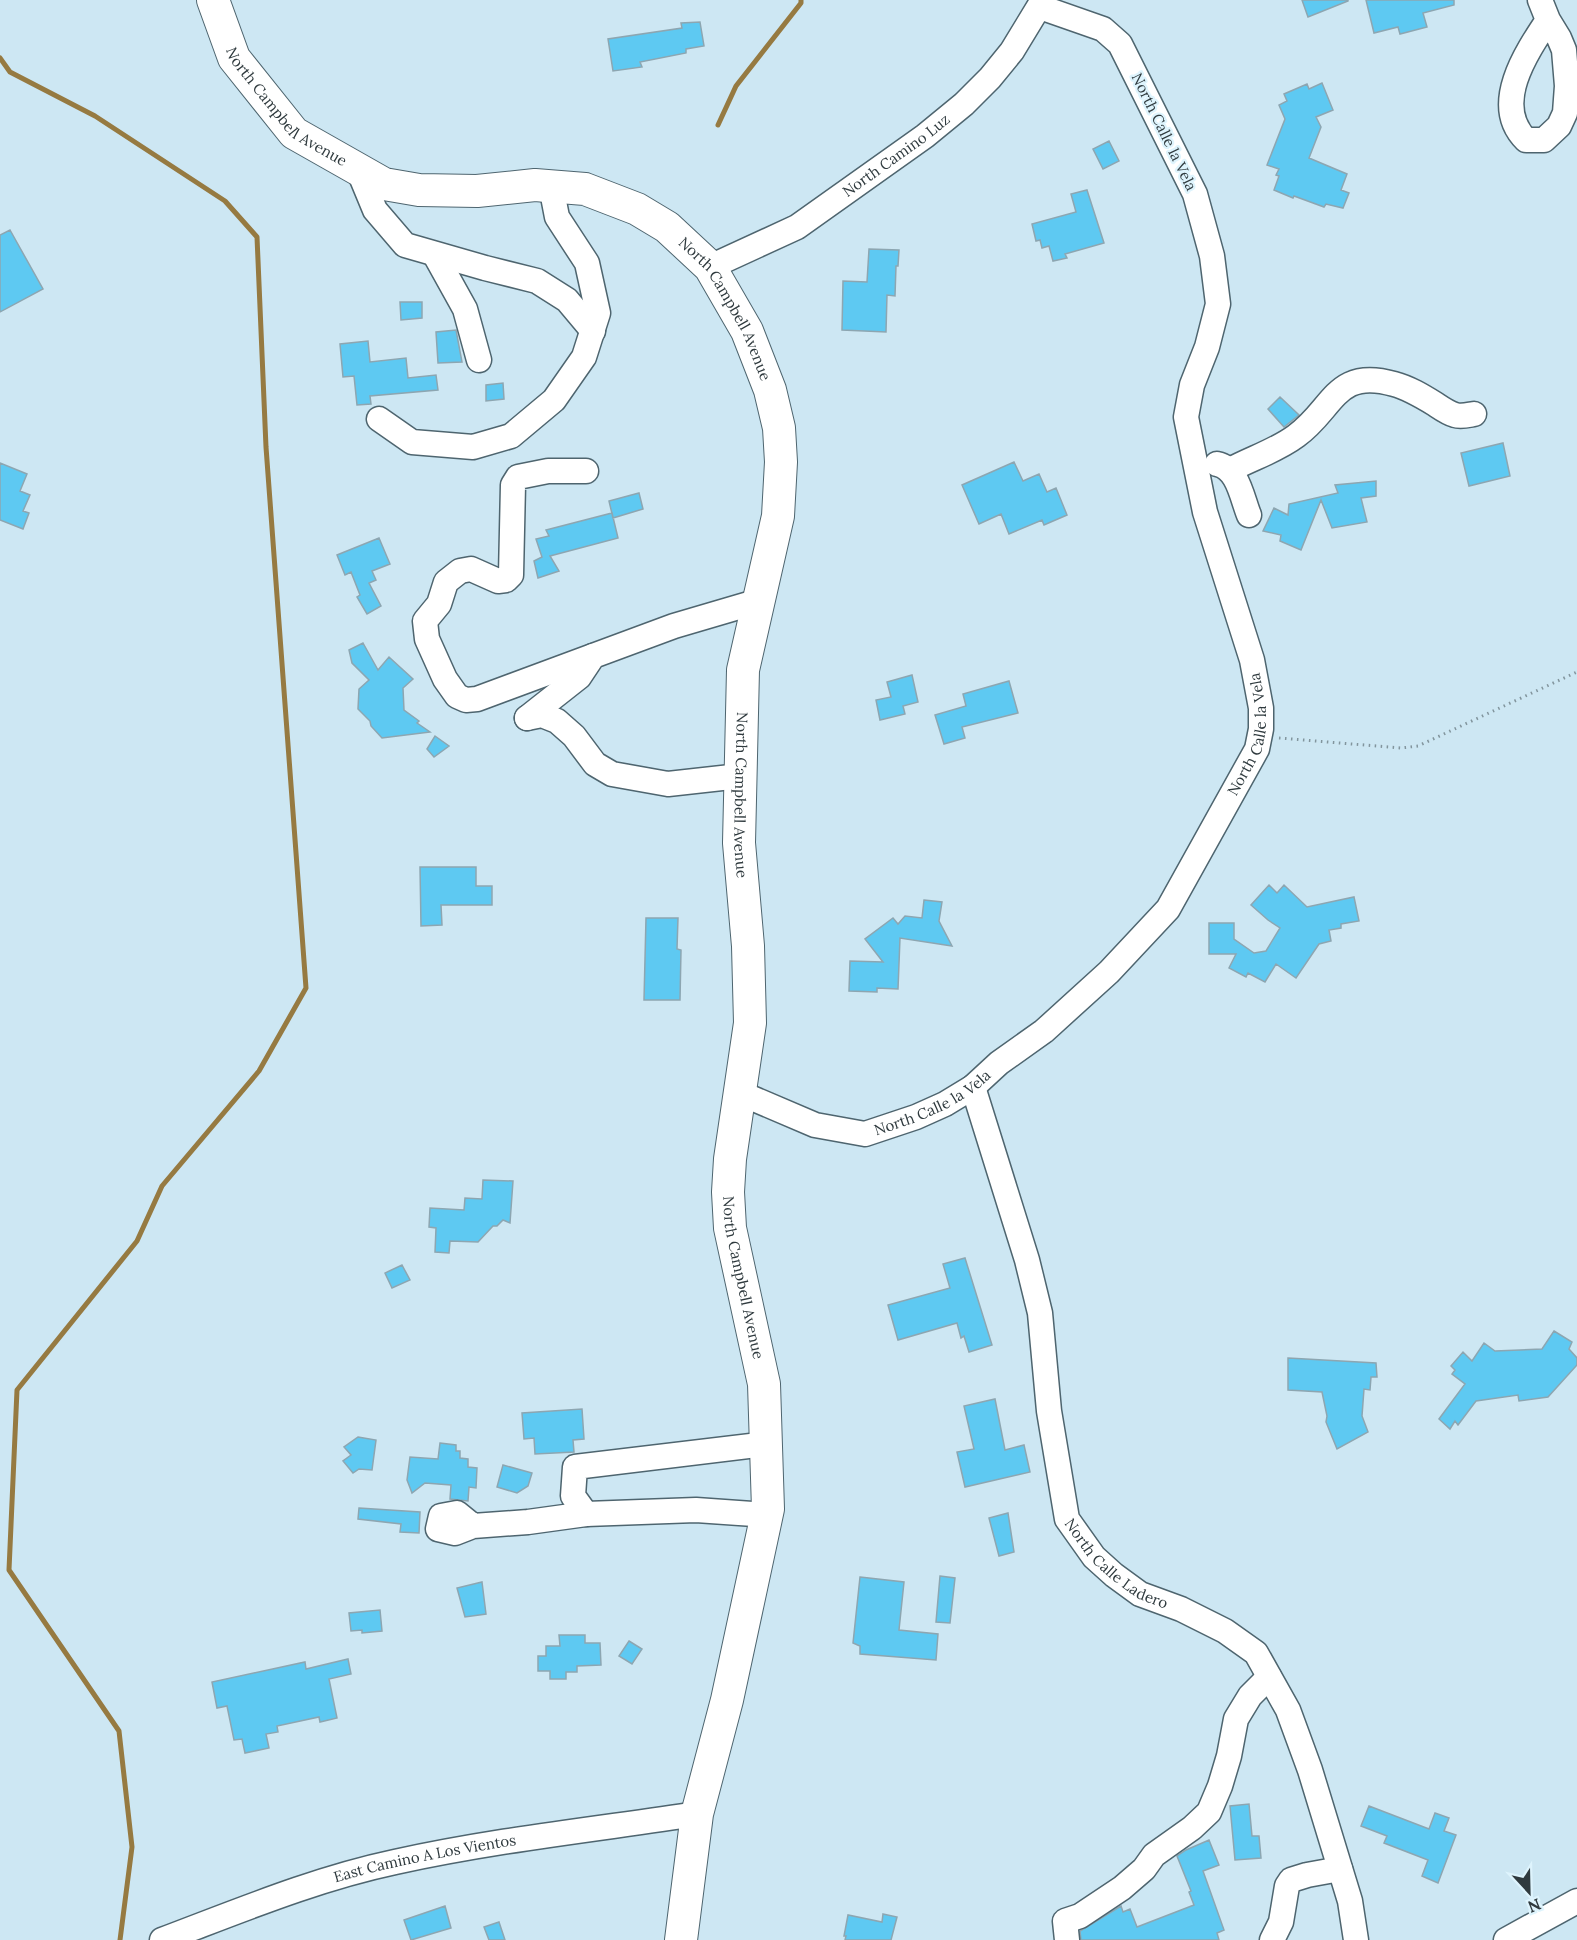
<svg xmlns="http://www.w3.org/2000/svg" width="1577" height="1940" font-family="Lora,serif">
  <style>
    .lines { fill: none; stroke-linecap: round; stroke-linejoin: round }
    .stream { stroke: #967a41; stroke-width: 5 }
    .building { fill: #5ec9f2; stroke: #8da6b1; stroke-width: 1.5 }
    .minor-casing { stroke: #4e656f; stroke-width: 27 }
    .major-casing { stroke: #4e656f; stroke-width: 34 }
    .path { stroke: #82959d; stroke-width: 3; stroke-dasharray: 1.5 4.5; stroke-linecap: butt }
    .minor { stroke: #fff; stroke-width: 24 }
    .major { stroke: #fff; stroke-width: 32 }
    .labels { text-anchor: middle; stroke-width: 4.5; stroke-linejoin: round; paint-order: stroke }
    .street-label { font-size: 15px; fill: #2f3a3e; stroke: #def4fd }
  </style>
  <rect width="100%" height="100%" fill="#cde7f3"/>
  <g class="lines">
    <!-- stream -->
    <path class="stream" d="M0,58L10,72L95,116L225,201L257,237L266,447L306,988L259,1071L162,1186L137,1241L17,1390L9,1570L119,1731L132,1847L120,1940
      M718,125L736,86L801,3V0"/>
  </g>
  <!-- building -->
  <path class="building" d="M1302,0H1348V1L1308,17Z
    M1366,0H1454V5L1423,13L1427,27L1400,34L1398,27L1374,33Z
    M700,22L704,46L686,49V53L640,62L642,67L613,71L608,39L682,28L681,23Z
    M1322,83L1333,110L1316,117L1321,127L1309,158L1347,174L1341,190L1349,193L1343,208L1326,204L1324,207L1294,196L1293,198L1274,190L1279,176L1276,175L1279,169L1267,165L1285,119L1279,105L1287,101L1284,94L1307,84L1309,89Z
    M1109,141L1119,161L1103,169L1093,149Z
    M1087,190L1104,243L1065,254L1067,258L1053,261L1049,246L1042,248L1040,240L1036,241L1032,224L1076,212L1071,194Z
    M10,230L43,289L0,312V235Z
    M869,249L899,250L898,266H896L895,296L887,295L886,332L842,330L843,281L867,282Z
    M400,302H422V318L401,320Z
    M456,330L462,362L438,363L436,332Z
    M368,341L370,362L406,358L408,378L436,375L438,390L370,396L371,404L357,405L354,376L343,377L340,344Z
    M503,383L504,399L486,401V385Z
    M1280,397L1299,415L1284,427L1268,409Z
    M1503,443L1510,476L1469,486L1461,453Z
    M1014,462L1023,481L1039,474L1047,492L1056,488L1067,515L1044,525L1042,520L1009,534L1001,514L979,524L962,485Z
    M0,463L27,474L20,491L30,495L23,511L29,513L23,529L0,520Z
    M1376,481V496L1361,498L1367,522L1332,528L1321,500L1301,550L1280,541L1281,535L1263,531L1274,508L1288,515L1289,504L1338,493L1335,485Z
    M639,493L643,509L613,518L609,501Z
    M612,513L618,538L550,556L559,571L538,578L534,561L542,557L536,539L549,536L546,530Z
    M379,538L390,564L372,571L376,580L369,583L381,606L367,614L357,597L360,595L351,572L345,575L337,555Z
    M363,643L378,670L389,657L413,679L403,688L404,710L419,721L417,723L430,732L382,738L371,726L370,721L358,709L359,689L369,680L352,663L349,650Z
    M912,675L918,702L903,706L905,714L880,720L876,700L891,697L887,682Z
    M1009,681L1018,713L962,727L965,738L944,744L935,715L966,706L963,694Z
    M435,736L449,746L434,757L427,749Z
    M420,867H476V886H492V905H441L442,925L421,926Z
    M1269,885L1277,893L1284,885L1307,907L1354,897L1359,921L1341,924V928L1329,930L1331,941L1319,944L1296,978L1276,964L1265,982L1248,973L1246,977L1229,968L1236,954H1209V923H1234V939L1254,953L1266,951L1280,928L1268,920L1251,905Z
    M924,900L942,902L939,921L952,946L900,938L898,989L877,988V992L849,991L850,961L883,962L865,939L893,918L898,924L905,916L922,918Z
    M646,918H678L677,949L681,950L680,1000H644Z
    M483,1180L513,1181L510,1223L503,1220L497,1226H493L478,1242L450,1241L449,1253L435,1252L436,1228L429,1227L430,1208L464,1210L465,1198L482,1199Z
    M965,1258L992,1345L969,1352L964,1336L961,1338L957,1323L898,1340L888,1305L950,1288L943,1264Z
    M402,1265L410,1280L392,1288L385,1273Z
    M1554,1331L1572,1342L1569,1349L1577,1358V1365L1548,1397L1519,1401L1518,1395L1476,1401L1458,1425L1455,1421L1450,1429L1439,1419L1465,1384L1452,1374L1455,1370L1451,1366L1463,1352L1472,1361L1484,1343L1495,1351L1542,1349Z
    M1288,1358L1376,1363L1377,1377H1371L1370,1390L1364,1389L1362,1416L1368,1432L1337,1449L1326,1422L1327,1416L1322,1392L1288,1390Z
    M995,1399L1005,1450L1024,1445L1030,1472L965,1487L957,1452L974,1449L964,1406Z
    M582,1409L584,1439L573,1440L574,1452L535,1454L534,1438L524,1439L522,1413Z
    M358,1437L376,1440L372,1470L359,1469L353,1473L343,1461L351,1455L344,1447Z
    M440,1443L456,1445V1451H460V1458L468,1459V1467L477,1468L476,1488L469,1487L468,1501L450,1499L451,1485L425,1483L412,1493L407,1480L410,1457L438,1459Z
    M503,1465L532,1473L528,1486L517,1493L497,1487Z
    M359,1508L420,1512L419,1533L400,1532L401,1524L358,1519Z
    M1008,1513L1014,1552L999,1556L989,1518Z
    M940,1576L955,1578L950,1623L936,1622Z
    M860,1577L904,1582L899,1630L938,1634L936,1660L860,1654V1646L853,1643Z
    M482,1582L486,1614L465,1617L457,1588Z
    M380,1610L382,1631L362,1633V1630L351,1631L349,1613Z
    M559,1635H585V1643H600L601,1665L577,1666V1672H566V1679H550V1671H538V1656H546V1646H560Z
    M629,1641L642,1649L632,1664L619,1656Z
    M348,1659L351,1674L329,1679L337,1718L320,1722L319,1717L277,1726L278,1732L266,1734L269,1748L245,1753L242,1739L234,1740L227,1706L217,1708L212,1682L305,1662L306,1669Z
    M1249,1804L1252,1836H1259L1261,1858L1235,1860L1230,1806Z
    M1369,1806L1429,1829L1435,1813L1449,1818L1444,1831L1456,1835L1438,1883L1422,1876L1428,1860L1384,1843L1387,1836L1361,1826Z
    M1209,1840L1219,1865L1203,1871L1224,1930L1217,1933L1219,1940H1081L1080,1931L1121,1906L1123,1912L1130,1909L1137,1927L1194,1905L1189,1892L1191,1891L1177,1856L1186,1850Z
    M445,1906L451,1928L411,1940L404,1920Z
    M883,1914L897,1917L891,1940H845L846,1936H844L848,1915L882,1922Z
    M499,1922L505,1940H489L484,1927Z"/>
  <g class="lines">
    <!-- minor casing -->
    <g class="minor-casing">
      <g id="minor">
        <path d="M1540,0L1548,20L1559,38L1564,50L1567,86L1565,113L1559,126L1544,140H1526C1491,105 1526,53 1548,20"/>
        <path d="M358,169L375,210L405,245L485,268L537,281L567,300L593,331"/>
        <path d="M435,255L465,309L479,360"/>
        <path id="s1" d="M710,267L797,227L925,136L964,104L990,78L1012,51L1043,0"/>
        <path d="M379,419L412,442L473,447L511,436L554,400L584,357L598,313L587,263L557,217L551,186"/>
        <path d="M1217,464C1238,468 1242,498 1249,515"/>
        <path d="M1230,470C1252,458 1276,451 1296,436C1334,409 1335,367 1394,384C1409,388 1422,396 1435,404C1441,408 1448,413 1455,415C1461,417 1468,415 1474,414"/>
        <path d="M586,471H548L518,477L513,485L511,575L506,580L498,581L471,569L460,571L446,582L439,604L425,621L427,639L445,679L457,696L466,700L477,699L593,656"/>
        <path d="M527,718L579,677L593,656L674,626L759,601"/>
        <path d="M527,718L542,715L557,721L574,736L595,764L612,774L668,784L740,776"/>
        <path id="s2" d="M973,1087L1027,1260L1040,1313L1049,1411L1067,1519L1094,1557L1114,1575L1140,1594L1181,1609L1225,1631L1256,1653L1288,1710L1310,1770L1350,1901L1356,1940"/>
        <path id="s3" d="M740,1093L815,1125L865,1134L916,1117L945,1104L973,1087L999,1063L1044,1031L1109,972L1168,909L1257,749L1261,729V708L1252,660L1205,512L1186,417L1192,385L1207,347L1218,304L1212,256L1195,194L1120,44L1103,29L1040,7"/>
        <path d="M586,1514L573,1496L575,1467L766,1444"/>
        <path d="M473,1526L457,1513L441,1516L438,1529L455,1533L473,1526L528,1522L586,1514L696,1510L767,1515"/>
        <path id="s4" d="M162,1940C239,1911 315,1879 395,1862C495,1840 597,1829 697,1814"/>
        <path d="M1067,1940L1065,1921L1080,1916L1122,1888L1144,1869L1154,1855L1192,1828L1209,1812L1220,1786L1229,1756L1236,1719L1250,1696L1269,1677"/>
        <path d="M1272,1940L1281,1922L1287,1886L1291,1880L1307,1875L1340,1869"/>
        <path d="M1506,1940L1577,1901"/>
      </g>
    </g>
    <!-- major casing -->
    <g class="major-casing">
      <g id="major">
        <path id="s5" d="M213,0L234,58L294,133L384,184L419,190L477,191L535,185L585,189L637,209L667,227L710,267L747,331L770,390L779,428L781,462L778,516L743,670L739,843L748,946L750,1023L730,1159L728,1192L730,1228L764,1384L768,1509L727,1700L697,1814L681,1940"/>
      </g>
    </g>
    <!-- path -->
    <path class="path" d="M1279,738L1401,748L1418,746L1577,672"/>
    <!-- minor -->
    <use href="#minor" class="minor"/>
    <!-- major -->
    <use href="#major" class="major"/>
  </g>
  <g class="labels">
    <!-- street labels -->
    <g class="street-label">
      <text dy="5" stroke="none"><textPath href="#s5" startOffset="134">North Campbell Avenue</textPath></text>
      <text transform="translate(1164 132) rotate(64)" y="5">North Calle la Vela</text>
      <text dy="5" stroke="none"><textPath href="#s1" startOffset="218">North Camino Luz</textPath></text>
      <text dy="5" stroke="none"><textPath href="#s5" startOffset="656">North Campbell Avenue</textPath></text>
      <text dy="5" stroke="none"><textPath href="#s3" startOffset="711">North Calle la Vela</textPath></text>
      <text dy="5" stroke="none"><textPath href="#s5" startOffset="1160">North Campbell Avenue</textPath></text>
      <text dy="5" stroke="none"><textPath href="#s3" startOffset="207">North Calle la Vela</textPath></text>
      <text dy="5" stroke="none"><textPath href="#s5" startOffset="1646">North Campbell Avenue</textPath></text>
      <text dy="5" stroke="none"><textPath href="#s2" startOffset="512">North Calle Ladero</textPath></text>
      <text dy="5" stroke="none"><textPath href="#s4" startOffset="276">East Camino A Los Vientos</textPath></text>
    </g>
  </g>
  <!-- north arrow -->
  <g transform="translate(1529 1892) rotate(158)" stroke="#def4fd" stroke-width="4.5" paint-order="stroke">
  <path d="M0-4.5L10 22L0 15L-10 22Z" fill="#2f3a3e"/>
  <text y="-9" font-size="16" font-weight="bold" text-anchor="middle" fill="#2f3a3e">N</text>
  </g>
</svg>
